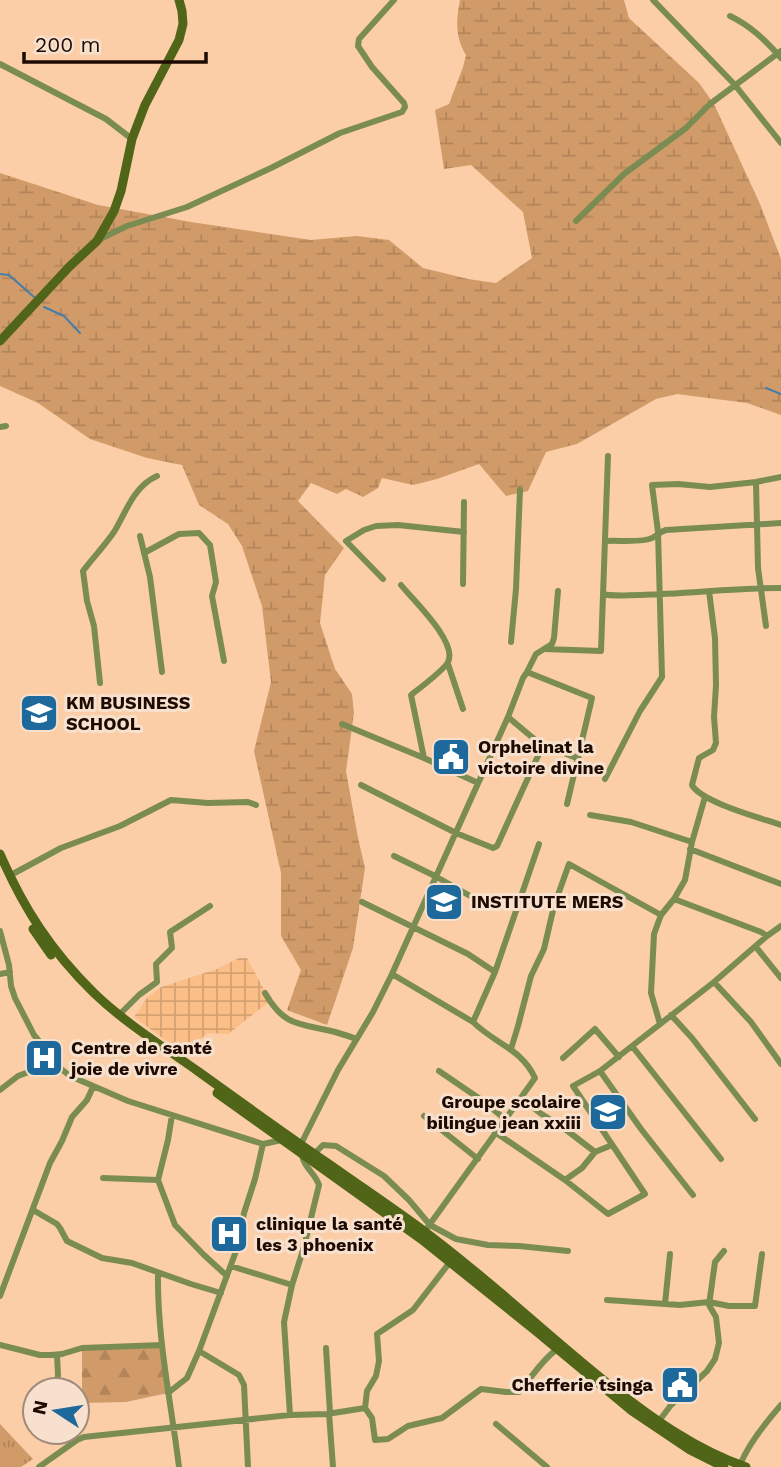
<svg xmlns="http://www.w3.org/2000/svg" width="781" height="1467" font-family="'Work Sans',sans-serif">
  <style>
    .industrial { fill: url(#industrial-grid) }
    .grass { fill: url(#grass-tufts) }
    .forest { fill: url(#forest-firs) }
    .wetland { fill: url(#wetland-marsh) }
    .lines { fill: none; stroke-linecap: round; stroke-linejoin: round }
    .stream { stroke: #467ea9; stroke-width: 2 }
    .street { stroke: #7a8c52; stroke-width: 6 }
    .secondary { stroke: #516519; stroke-width: 9 }
    .labels { text-anchor: middle; stroke-width: 6; stroke-linejoin: round; paint-order: stroke }
    .poi-label { font-size: 18px; font-weight: bold; fill: #1d0a00; stroke: #f7e0cd; text-anchor: start }
  </style>
  <defs>
    <pattern id="industrial-grid" width="8" height="8" patternUnits="userSpaceOnUse" patternTransform="scale(1.75)"><rect width="8" height="8" fill="#fabe86"/><path d="M0 4h8M4 0v8" fill="none" stroke="#d6a272"/></pattern>
    <pattern id="grass-tufts" width="24" height="20" patternUnits="userSpaceOnUse" patternTransform="scale(1.75)"><rect width="24" height="20" fill="#d19b69"/><path d="M3 7l-1-3M5 7V3M7 7l1-3M15 17l-1-3M17 17v-4M19 17l1-3" fill="none" stroke="#b38459"/></pattern>
    <pattern id="forest-firs" width="22" height="20" patternUnits="userSpaceOnUse" patternTransform="scale(1.75)"><rect width="22" height="20" fill="#d19b69"/><path d="M5 1l3.5 6h-7zM16 11l3.5 6h-7z" fill="#b38459"/></pattern>
    <pattern id="wetland-marsh" width="20" height="14" patternUnits="userSpaceOnUse" patternTransform="scale(1.75)"><rect width="20" height="14" fill="#d19b69"/><path d="M1 5h8M5 5V1M11 12h8M15 12V8" fill="none" stroke="#b38459"/></pattern>
  </defs>
  <rect width="100%" height="100%" fill="#fbcea7"/>
  <!-- industrial -->
  <path class="industrial" d="M239,958H247L270,1001L228,1034L208,1033L183,1053L134,1017L147,998L161,987L217,969Z"/>
  <!-- grass -->
  <path class="grass" d="M0,1424L33,1459L21,1467H0Z"/>
  <!-- forest -->
  <path class="forest" d="M162,1345L168,1393L126,1402L82,1403V1348Z"/>
  <!-- wetland -->
  <path class="wetland" d="M460,0H624L629,18L699,83L714,104L760,204L781,259V415L747,403L677,394L656,399L577,444L546,452L528,491L506,496L479,464L437,479L413,485L382,478L378,488L363,497L346,489L337,494L311,483L298,501L344,548L325,575L320,623L335,669L352,694L354,713L346,771L358,838L365,868L353,948L327,1025L287,1010L301,970L281,936V873L254,751L271,682L262,606L242,546L228,524L199,505L182,465L147,458L90,439L38,403L0,386V173L98,205L191,222L311,240L357,236L389,240L423,268L468,279L496,283L532,258L523,212L471,165L444,169L435,110L449,104L463,67L466,55C455,37 456,20 460,0Z"/>
  <g class="lines">
    <!-- stream -->
    <path class="stream" d="M0,274L9,275L34,297
      M44,307L64,316L80,333
      M766,388L781,394"/>
    <!-- street -->
    <path class="street" d="M653,0L735,85L781,143
      M730,16C751,26 765,40 781,58
      M0,64L106,119L132,139
      M576,221L624,174L686,128L710,104L781,51
      M98,240L127,226L187,207L271,168L340,133L402,112L405,107L404,103L372,67L358,46L359,39L394,0
      M0,427L6,426
      M756,482L758,568L766,626
      M140,536L150,577L162,672
      M606,541C617,540 643,543 652,538C658,535 659,532 666,530L781,523
      M144,553L179,534L199,533L210,545L216,582L212,596L224,661
      M383,579L346,541L364,530L376,526L398,525L464,532
      M463,584L464,502
      M401,585C413,600 458,642 448,662C444,670 420,688 411,695L424,758L478,783
      M709,591L715,638L716,685L714,717L716,743L713,750L699,758L692,785C701,802 761,818 781,825
      M603,594C615,597 627,595 640,595C687,594 734,588 781,588
      M511,642L516,589L520,490
      M545,649L601,651L608,456
      M448,664L463,709
      M527,672L536,654L552,644L554,638L558,591
      M100,683L94,626L87,601L83,571C93,558 105,545 114,532C126,512 134,486 157,476
      M508,717L539,743L579,759
      M342,724L424,758
      M605,779L640,711L662,677L658,532L652,485L678,484L710,487L756,482L781,477
      M361,785L456,833L493,848L497,846L543,745
      M590,815L631,822L692,842
      M690,849L781,884
      M394,856L435,876L479,901
      M9,876L61,848L120,826L171,800L208,803L248,802L256,805
      M674,899L761,932L767,936
      M362,902L468,954L495,972
      M0,931L9,965L11,986L15,998L34,1035L48,1052L50,1060L70,1076L128,1101L263,1144
      M756,947L781,978
      M0,974L10,972
      M392,974L473,1022
      M714,982L751,1022L781,1064
      M265,993C285,1028 300,1023 335,1032C342,1034 349,1036 356,1039
      M120,1014L139,995L157,982L156,964L172,948L170,932L210,906
      M671,1015L692,1038L755,1119
      M660,1024L651,993L654,934L661,915L674,899L685,880L692,842L705,797
      M632,1046L714,982L767,936L781,926
      M511,1049L518,1026L531,976L544,949L554,906L569,864L661,915
      M563,1058L595,1029L619,1057
      M439,1071L480,1099L505,1119
      M600,1071L641,1129L693,1195
      M0,1090L18,1076L39,1068L50,1060
      M521,1098L540,1113L565,1129L595,1152L612,1145
      M424,1116L478,1159
      M495,1132L565,1180L582,1168L595,1152
      M300,1146L338,1070L373,1012L392,974L508,717L523,678L527,672L592,698L567,804
      M314,1154L323,1145L336,1146L384,1176L409,1200L430,1225L456,1239L488,1245L519,1246L568,1251
      M103,1178L158,1180L175,1225L204,1255L227,1276
      M158,1180L168,1140L172,1115
      M565,1180L608,1214L645,1194L573,1086L600,1071L632,1046L721,1159
      M33,1210L57,1224L60,1228L67,1241L102,1258L132,1263L191,1284L221,1293
      M425,1231L535,1078C521,1048 495,1044 473,1022L495,972L539,844
      M231,1266L292,1285L304,1247L319,1185C315,1173 303,1167 302,1154
      M158,1273C157,1338 171,1402 179,1467
      M0,1296L50,1163L62,1141L72,1117L87,1100L93,1087
      M607,1300L680,1305L709,1302L729,1306H755L762,1254
      M665,1304L670,1254
      M0,1345L40,1355H51L62,1354L82,1348L162,1345
      M326,1348L330,1413
      M199,1351L239,1243L244,1213L255,1179L263,1144L282,1140
      M56,1390L58,1375L57,1355
      M168,1393L187,1378L199,1351L239,1375L244,1385L248,1467
      M365,1408L372,1418L375,1440L388,1439L408,1426L442,1418L481,1389L506,1392H519C532,1377 541,1361 556,1350
      M329,1413L333,1467
      M290,1415L284,1322L292,1285
      M659,1421L671,1405L707,1371L715,1359L719,1343L716,1317L709,1305L715,1262L724,1251
      M496,1424L547,1467
      M740,1465C748,1445 767,1421 781,1405
      M39,1467L77,1440L84,1437L290,1415L327,1414L365,1408L367,1391L376,1376L379,1361L377,1334L413,1310L450,1262"/>
    <!-- secondary -->
    <path class="secondary" d="M0,341L69,267L97,241L114,211L121,191L132,139L145,105L179,40L183,24L182,11L179,0
      M0,854C24,909 51,951 94,993C125,1023 164,1047 199,1072C242,1103 285,1134 329,1164C360,1186 393,1208 424,1231C489,1279 548,1336 611,1386C652,1418 696,1450 746,1467
      M33,929L51,955
      M217,1093L421,1239L537,1332L632,1411L690,1450L724,1467"/>
  </g>
  <!-- icons -->
  <defs>
    <g id="school-square" transform="scale(2.0125)"><rect x="-9" y="-9" width="18" height="18" rx="4" fill="#1e699c" stroke="#f7e0cd"/><path d="M0-5L7-2L0 1L-7-2ZM-4 1L0 2.5L4 1V4Q0 6-4 4Z" fill="#fff"/></g>
    <g id="civic-square" transform="scale(2.0125)"><rect x="-9" y="-9" width="18" height="18" rx="4" fill="#1e699c" stroke="#f7e0cd"/><path d="M-.6-6.5H3V-4.5H.6V-3L4-1V1h2V6H-6V1h2V-1L-.6-3ZM-1.2 2.5V6h2.4V2.5Z" fill="#fff"/></g>
    <g id="hospital-square" transform="scale(2.0125)"><rect x="-9" y="-9" width="18" height="18" rx="4" fill="#1e699c" stroke="#f7e0cd"/><path d="M-5-5h3v3.5h4V-5h3V5h-3V1.5h-4V5h-3Z" fill="#fff"/></g>
  </defs>
  <g fill-rule="evenodd">
    <use href="#school-square" x="39" y="713"/>
    <use href="#civic-square" x="451" y="757"/>
    <use href="#school-square" x="444" y="902"/>
    <use href="#hospital-square" x="44" y="1058"/>
    <use href="#school-square" x="608" y="1112"/>
    <use href="#hospital-square" x="229" y="1234"/>
    <use href="#civic-square" x="680" y="1385"/>
  </g>
  <g class="labels">
    <!-- poi labels -->
    <g class="poi-label">
      <text x="66" y="709">KM BUSINESS<tspan x="66" dy="21">SCHOOL</tspan></text>
      <text x="478" y="753">Orphelinat la<tspan x="478" dy="21">victoire divine</tspan></text>
      <text x="471" y="908">INSTITUTE MERS</text>
      <text x="71" y="1054">Centre de santé<tspan x="71" dy="21">joie de vivre</tspan></text>
      <text x="581" y="1108" text-anchor="end">Groupe scolaire<tspan x="581" dy="21">bilingue jean xxiii</tspan></text>
      <text x="256" y="1230">clinique la santé<tspan x="256" dy="21">les 3 phoenix</tspan></text>
      <text x="653" y="1391" text-anchor="end">Chefferie tsinga</text>
    </g>
  </g>
  <!-- north arrow -->
  <g transform="translate(56 1411) rotate(282)"><circle r="33" fill="#f7e0cd" stroke="#a08a7b" stroke-width="2"/>
  <path d="M0-5L12 26L0 18L-12 26Z" fill="#1e699c"/>
  <text y="-10" font-size="19" font-weight="bold" text-anchor="middle" fill="#1d0a00">N</text>
  </g>
  <!-- scale -->
  <path d="M24 52v10h182v-10" fill="none" stroke="#1d0a00" stroke-width="3.5"/>
  <text x="35" y="52" font-size="21" fill="#1d0a00" stroke="#f7e0cd" stroke-width="5" paint-order="stroke">200 m</text>
</svg>
